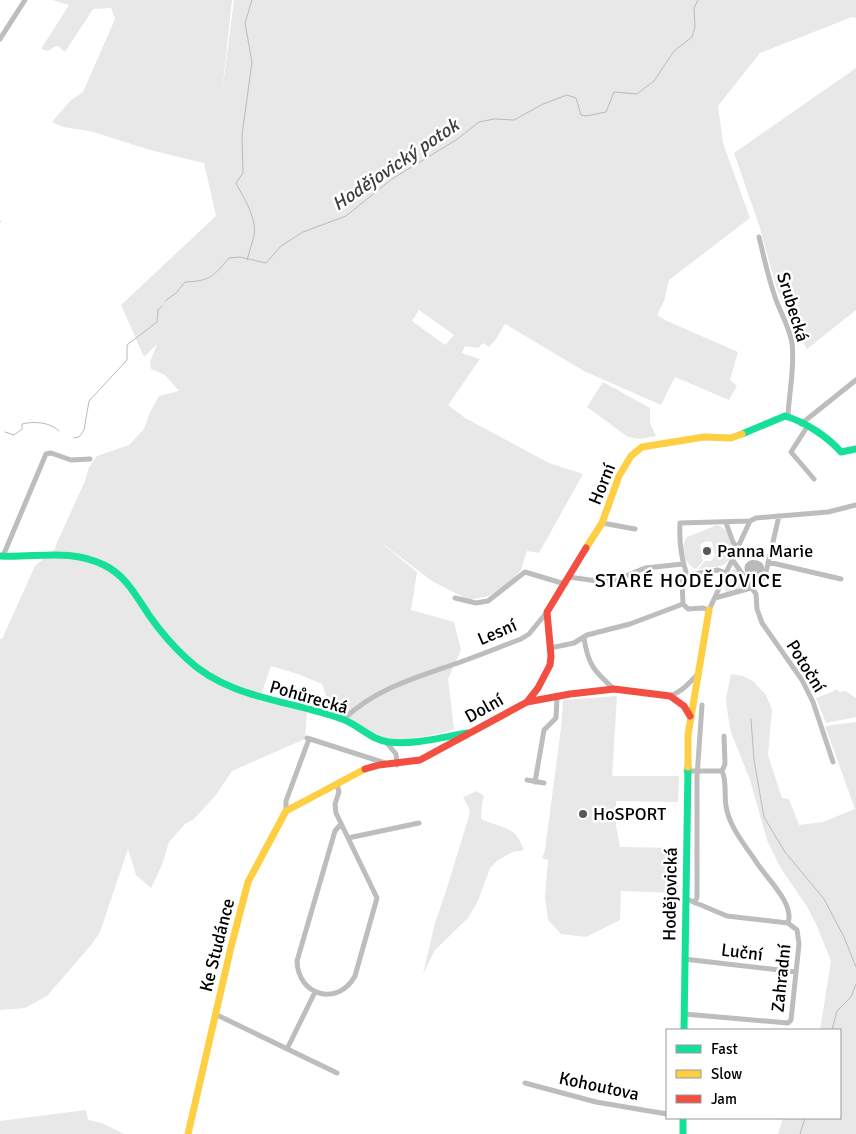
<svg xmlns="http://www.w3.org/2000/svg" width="856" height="1134" font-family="Signika,sans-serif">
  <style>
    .green { fill: #e8e8e8; fill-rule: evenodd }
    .water { fill: #bababa }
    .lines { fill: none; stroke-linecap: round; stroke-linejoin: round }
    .stream { stroke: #bababa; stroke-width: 1 }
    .street { stroke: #bdbdbd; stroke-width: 5 }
    .fast { stroke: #16e098; stroke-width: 7 }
    .slow { stroke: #ffcf43; stroke-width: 7 }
    .jam { stroke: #f24e42; stroke-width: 7 }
    .poi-dot { fill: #595959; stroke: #fff; stroke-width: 2 }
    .labels { text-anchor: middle; stroke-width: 5; stroke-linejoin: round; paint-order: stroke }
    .street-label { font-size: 18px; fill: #000; stroke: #fff }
    .poi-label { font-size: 18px; fill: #000; stroke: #fff; text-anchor: start }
    .water-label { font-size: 19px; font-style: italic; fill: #3e3e3e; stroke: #fff }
    .quarter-label { font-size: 20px; letter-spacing: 1px; fill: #000; stroke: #fff }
  </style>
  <rect width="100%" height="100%" fill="#fff"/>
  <!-- green -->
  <path class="green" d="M52,0H232L222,93L234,0H856V18L852,17L760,53L718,106L723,143L750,218L669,280L664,301L657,315L665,320L738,352L730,380L737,386L729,400L675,377L661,405L584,371L505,324L496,339L489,347L483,343L478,348L465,346L462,353L480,359L448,405L465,418L549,463L583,474L539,553L527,551L521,570L511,581L489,596L474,599H467L432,581L375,538L417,572L411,610L454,622L461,650L448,679L454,729C434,736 401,742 381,737C367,733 345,719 332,712L322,684L298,674L271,666L259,701L307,712L305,739L232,771L216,795L194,819L185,824L169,842L162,865L151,888L136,875L128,849L100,932L92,944L47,996L25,1008L0,1010V639H2L35,566L56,548L55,547L85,481L89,467L97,456L129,445L144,429L150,412L159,396L179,391L165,375L151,369L150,362L157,344L144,357L121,305L216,216L204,163L150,150L90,131L63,127L52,122L70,101L83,92L115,19L111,8L93,9L65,52L58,46L54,47L48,51L41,49L69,5ZM419,310L454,335L445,345L412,321Z
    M856,68V310L807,349L789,319L775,283L760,228L734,153Z
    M603,382L650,408V423L656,436L640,439L628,437L587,407Z
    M717,525C731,528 737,553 726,563C719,568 706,568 698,569L705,561H711L715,556L712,542L706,541L700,545L703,561L696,569C684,565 679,546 687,537Z
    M736,569L739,571L744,584L741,588L727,592L725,590L724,586L732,570Z
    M731,674L743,676L753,681L766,695L772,710L768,755L782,798L789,799L799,825L823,822L855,809L825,726L856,722V1134H778L783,1118H840V1030H820L831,961L816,924L806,905L780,867L767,840L750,780L731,732L728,716L726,698Z
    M836,689L840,692L846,691L856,698V717L826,723L816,698L832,692Z
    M617,696L612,776H679L678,802L616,801V826L620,847L678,848V893L621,891L620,920L586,937L561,934L548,920L545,898L548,860L542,858L545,850L561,728L563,700Z
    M477,791L484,796L482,803L481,819C491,824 507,826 516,835C519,839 522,845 524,850L513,852L498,860L490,868L478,901L468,918L435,950L423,974L435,923L445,894L470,813L469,808L463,797Z
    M86,1110L88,1120L102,1123L124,1134H0V1121Z"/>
  <!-- water -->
  <path class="water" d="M752,560C769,559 767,577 753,581C744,575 740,563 752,560Z"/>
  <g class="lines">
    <!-- stream -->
    <path class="stream" d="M0,221V222
      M247,260C249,252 252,244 254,236C257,217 244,199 236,183L243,173L242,135L252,62L245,23L252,0
      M165,301L176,293L185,282C210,281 213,277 229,258L240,257L266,263L281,246L303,232L346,216L392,179L456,140L479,122L494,119L514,120L543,104L567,95L576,98L581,115L586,116L606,112L614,92L637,94L654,81L674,51L692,37L695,27L694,8L698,0
      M5,432L14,435L22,429V424C34,421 50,422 59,431
      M74,438L79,437L84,430L89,401L127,360V345L157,322L158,310L162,306
      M751,719L754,760L764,817L785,852L824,899L844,937L856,967
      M832,1030L837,1011L851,997L856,984
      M800,1134L805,1118"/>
    <!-- street -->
    <path class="street" d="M0,39L25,0
      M759,237C764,257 768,277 775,297C780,312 789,326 792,343C795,368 789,392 788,416
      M801,424L856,380
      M807,427L791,452L814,479
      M602,523L635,529
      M726,523L733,542L737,548
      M3,556L46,454L51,453L71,460L90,459
      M732,559L756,594L757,609L762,623L802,680L813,702L833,762
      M768,562L841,579
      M726,573L718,570L687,575L682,581L683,604L688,609L703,608L709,610L750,521L756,518L828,512L856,505
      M687,575C681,558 679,541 680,523L750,521
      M569,577L604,582L616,580L645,568L683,564
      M455,598L476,603L488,601L525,572L565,584
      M715,598L751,588L761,581L766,572L779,516
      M584,638C588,665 594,671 614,689
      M550,648L574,643L587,635L630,624L683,604
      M670,696C683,691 688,684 697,675
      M344,719C373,691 411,679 449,666C473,658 497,648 521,639L529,634L547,612
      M724,736L725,764L722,771C727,781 724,794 726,806C729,826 744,844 755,860C765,877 795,903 788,923
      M307,738L385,763
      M386,742L396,754L397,765
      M686,771H722
      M527,780L544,783
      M535,782L544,730L556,718L557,697
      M337,785L339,792L335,804L336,813L377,898L355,976C338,1007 298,996 297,961L335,831L341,824
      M286,811V801L309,739
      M348,838L419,823
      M695,903L697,897V777L702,705
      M684,959L796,972
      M215,1014L337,1073
      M684,1014L788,1023L791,1020L799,944L797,930L788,923L727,916L689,900H685
      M287,1049L315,992
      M525,1083L596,1102L667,1114"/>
    <!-- fast -->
    <path class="fast" d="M742,434L785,416C805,422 827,436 841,452L856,449
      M0,556C36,558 70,548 104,565C127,576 137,598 151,618C161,632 173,646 186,658C228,699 290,700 342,719C359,725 371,740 389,742C415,745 443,737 468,733
      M684,1030L688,767
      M683,1118V1134"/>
    <!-- slow -->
    <path class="slow" d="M586,548L602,523L619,476L631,456L642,447L704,437L731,438L742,434
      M688,767V735L709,610
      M188,1134L231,947L248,882L286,811L365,769"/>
    <!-- jam -->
    <path class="jam" d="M527,702L538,688L550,665L551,656L547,612L586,548
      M365,769L379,765L420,760L527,702L570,694L614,689L670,696L684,706L690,716"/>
  </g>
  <!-- markers -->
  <g class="poi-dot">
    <circle cx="707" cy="551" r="5"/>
    <circle cx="583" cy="814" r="5"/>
  </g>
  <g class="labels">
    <!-- street labels -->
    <g class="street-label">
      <text transform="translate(793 307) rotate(73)" y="6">Srubecká</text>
      <text transform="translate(602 484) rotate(-68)" y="6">Horní</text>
      <text transform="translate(497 632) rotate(-23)" y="6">Lesní</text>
      <text transform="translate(806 666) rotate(58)" y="6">Potoční</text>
      <text transform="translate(309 697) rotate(16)" y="6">Pohůrecká</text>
      <text transform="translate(484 708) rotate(-29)" y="6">Dolní</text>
      <text transform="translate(670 894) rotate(-89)" y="6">Hodějovická</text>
      <text transform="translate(217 945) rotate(-76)" y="6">Ke Studánce</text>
      <text transform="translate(742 952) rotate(7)" y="6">Luční</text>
      <text transform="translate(781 978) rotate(-84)" y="6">Zahradní</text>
      <text transform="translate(599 1086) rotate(12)" y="6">Kohoutova</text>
    </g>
    <!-- poi labels -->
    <g class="poi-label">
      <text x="717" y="557">Panna Marie</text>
      <text x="593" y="820">HoSPORT</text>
    </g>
    <!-- water labels -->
    <g class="water-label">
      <text transform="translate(395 164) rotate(-34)" y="7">Hodějovický potok</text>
    </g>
    <!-- quarter labels -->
    <g class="quarter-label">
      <text x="689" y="587">STARÉ HODĚJOVICE</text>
    </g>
  </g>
  <!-- legend -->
  <rect x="666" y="1029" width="175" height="90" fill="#ffffff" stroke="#999999"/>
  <rect x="676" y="1045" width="25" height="8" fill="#16e098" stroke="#999999"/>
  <text x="711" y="1054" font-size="15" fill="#000000">Fast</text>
  <rect x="676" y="1070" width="25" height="8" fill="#ffcf43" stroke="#999999"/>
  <text x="711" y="1079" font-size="15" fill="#000000">Slow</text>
  <rect x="676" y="1095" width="25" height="8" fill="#f24e42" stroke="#999999"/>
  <text x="711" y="1104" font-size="15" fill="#000000">Jam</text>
</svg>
